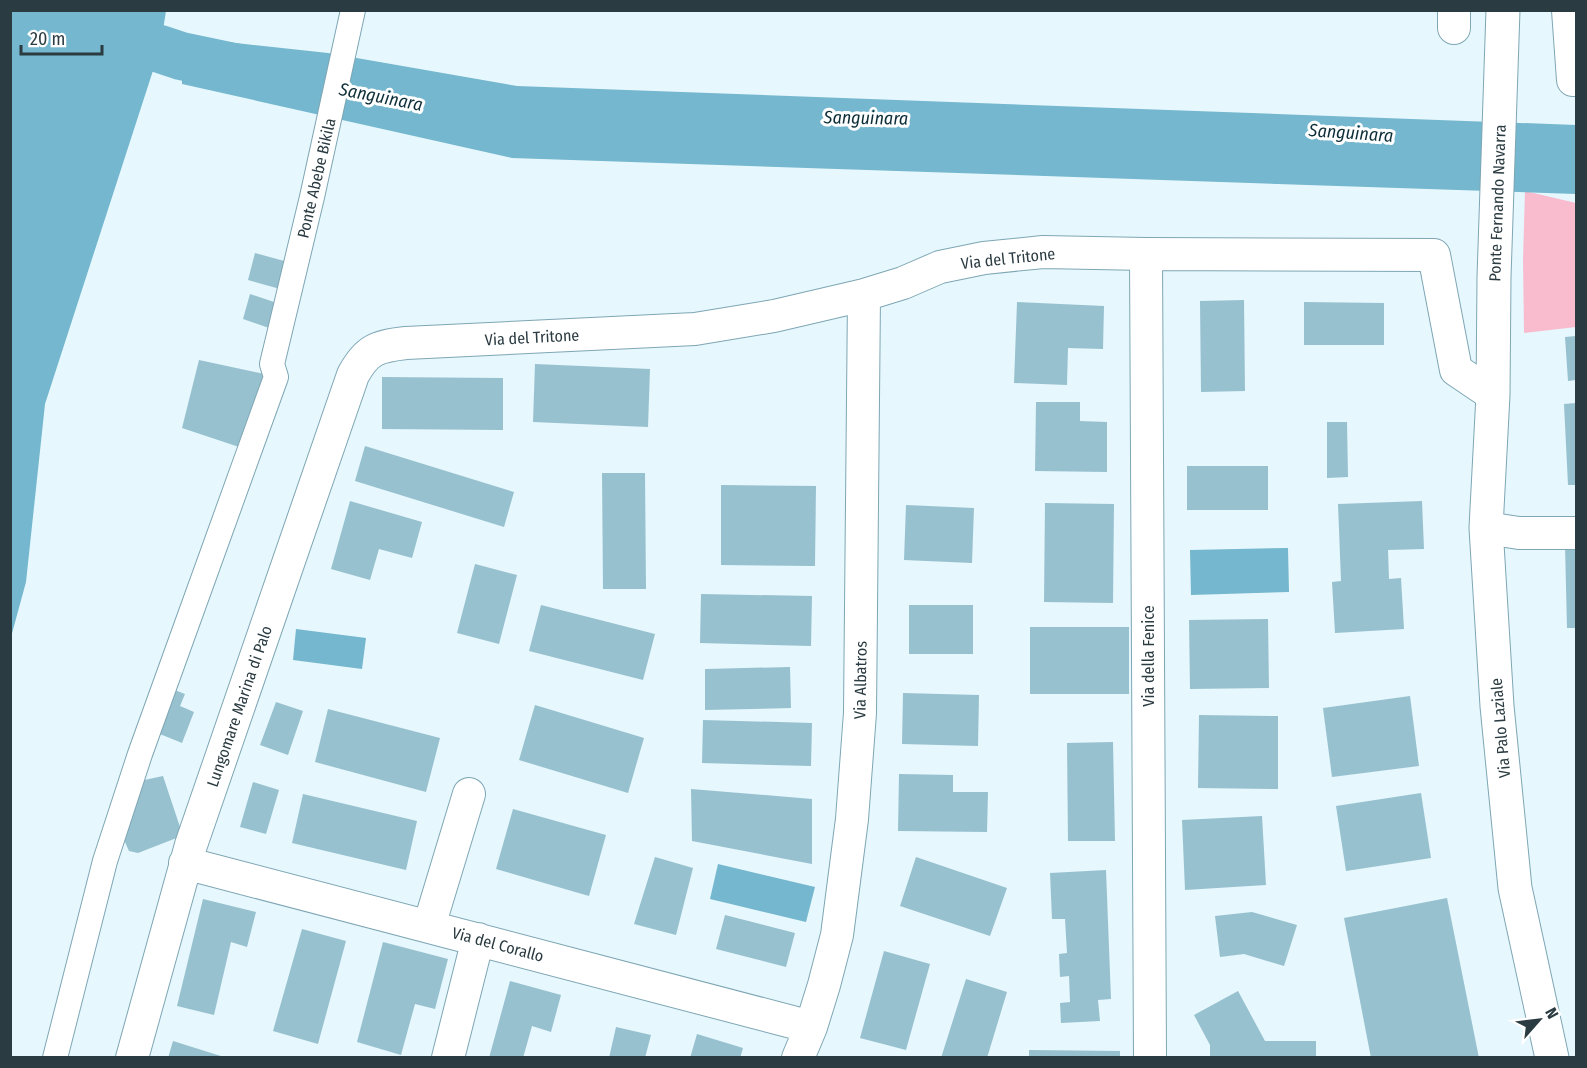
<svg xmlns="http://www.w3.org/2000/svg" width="1587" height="1068" font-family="'Fira Sans Condensed',sans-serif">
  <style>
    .green { fill: #f9bbce }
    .water { fill: #74b7ce }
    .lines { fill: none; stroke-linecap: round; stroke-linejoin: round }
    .river { stroke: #74b7ce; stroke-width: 48 }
    .building { fill: #97c1cf }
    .pedestrian-casing { stroke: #7ea6b4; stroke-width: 26 }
    .minor-casing { stroke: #7ea6b4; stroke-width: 34 }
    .tertiary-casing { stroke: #7ea6b4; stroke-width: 35 }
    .pedestrian { stroke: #fff; stroke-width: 24 }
    .minor { stroke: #fff; stroke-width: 32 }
    .tertiary { stroke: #fff; stroke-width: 33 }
    .labels { text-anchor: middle; stroke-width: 6; stroke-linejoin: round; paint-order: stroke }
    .street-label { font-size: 16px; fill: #2a3b41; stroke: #fff }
    .water-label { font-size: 18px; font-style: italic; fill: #0d2e38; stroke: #fff }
  </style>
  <rect width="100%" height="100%" fill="#e6f7fd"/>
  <!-- green -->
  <path class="green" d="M1525,191L1576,203V327L1524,333L1523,260Z"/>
  <!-- water -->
  <path class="water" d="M11,10L166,11L160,49L45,404L26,582L11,637Z
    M189,38L328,53L517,86L1576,125V194L512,158L182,84V65Z
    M1288,548L1289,592L1191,595L1190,550Z
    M296,629L366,638L362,669L293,660Z
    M718,864L815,887L806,922L710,899Z"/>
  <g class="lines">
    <!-- river -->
    <path class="river" d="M160,49L181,56L248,70"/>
  </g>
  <!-- building -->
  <path class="building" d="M255,253L288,262L280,289L248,280Z
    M250,294L277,303L269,328L243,319Z
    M1244,300L1245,391L1201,392L1200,301Z
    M1017,302L1104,306L1103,349L1068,348L1067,385L1014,383Z
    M1304,302L1384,303V345H1304Z
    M1576,336V380L1568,381L1565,337Z
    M199,360L264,374L242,448L182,428Z
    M535,364L650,369L648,427L533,422Z
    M382,377L503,378V430L382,429Z
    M1036,402H1080V421L1107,422V472L1035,471Z
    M1576,403V485H1568L1564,404Z
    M1327,422H1347L1348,477L1327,478Z
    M365,446L514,492L504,527L355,481Z
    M1187,466H1268V510H1187Z
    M602,473H645L646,589H603Z
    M721,485L816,486L815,566L721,565Z
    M350,501L422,522L412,558L379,549L370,580L331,569Z
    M1422,501L1424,549L1388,550L1389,579L1401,578L1404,629L1335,633L1332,582L1341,581L1338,504Z
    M1045,503L1114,504L1113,603L1044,602Z
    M906,505L974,508L972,563L904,560Z
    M1565,545H1576V628H1567Z
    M475,564L517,575L499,644L457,633Z
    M701,594L812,596L811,646L700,643Z
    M541,605L655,634L643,680L529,651Z
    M909,605H973V654H909Z
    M1268,619L1269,688L1190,689L1189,620Z
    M1030,627H1129V694H1030Z
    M790,667L791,708L705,710V669Z
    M172,689L185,694L180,706L194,712L182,743L155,732Z
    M903,693L979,695L978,746L902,744Z
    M1410,696L1419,766L1332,777L1323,708Z
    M276,702L303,711L288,755L260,745Z
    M535,705L644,738L628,793L519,760Z
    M328,709L440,738L426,792L315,762Z
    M1199,715L1278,716V789L1198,788Z
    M703,720L812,723L811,766L702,763Z
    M1113,742L1115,841H1068L1067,743Z
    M899,774L953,775V792H988L987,832L898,831Z
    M163,776L181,830L179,837L138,853L129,851L121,833L135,782Z
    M253,782L279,790L266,834L240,827Z
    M691,789L812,799V864L692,841Z
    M1421,793L1431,858L1346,871L1336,806Z
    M303,794L417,821L406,870L292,843Z
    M513,809L606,835L589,896L496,869Z
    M1262,816L1266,885L1185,890L1182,820Z
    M655,857L693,868L676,935L634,924Z
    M916,857L1007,888L990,936L900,906Z
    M1106,870L1111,999L1098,1000L1100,1021L1061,1023L1060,1003L1070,1002L1069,976L1060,977L1059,954L1067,953L1065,919H1052L1050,873Z
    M1447,898L1479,1058H1371L1344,918Z
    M203,899L256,912L247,947L231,942L214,1015L177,1006Z
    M1252,912L1297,925L1284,966L1244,954L1220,957L1215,916Z
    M725,915L795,933L786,967L716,949Z
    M302,929L346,941L318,1044L273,1031Z
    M383,942L448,959L435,1009L415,1004L401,1055L357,1042Z
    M884,951L930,964L906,1050L860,1038Z
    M966,979L1007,992L987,1058H941Z
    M510,981L561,995L551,1032L532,1026L523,1058H489Z
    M1238,991L1265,1041H1316V1058H1210V1045L1194,1015Z
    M616,1027L651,1035L645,1058H609Z
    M697,1034L743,1048L740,1058H690Z
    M173,1041L224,1057V1058H168Z
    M1029,1050L1120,1051V1058H1029Z"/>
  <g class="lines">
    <!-- pedestrian casing -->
    <g class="pedestrian-casing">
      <path id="pedestrian" d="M55,1058L105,861L140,754L276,377L272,364L312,197L353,10"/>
    </g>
    <!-- minor casing -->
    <g class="minor-casing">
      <path id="minor" d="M1568,10L1573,80H1576
        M1454,28V10
        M1146,254L1150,1058
        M1486,528L1519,533H1576
        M185,863L811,1027
        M429,926L469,794
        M132,1058L191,845L353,375C367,349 378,346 406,343L695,329L774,316L864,295L903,283L940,267L984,258L1043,252L1146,254L1434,255L1456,370L1493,395
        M448,1058L478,939
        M798,1058L811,1027L824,985L837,935L852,819L860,713L864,295"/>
    </g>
    <!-- tertiary casing -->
    <g class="tertiary-casing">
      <path id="tertiary" d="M1503,10L1494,277L1493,395L1486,528L1497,706L1515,888L1552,1058"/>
    </g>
    <!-- pedestrian -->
    <use href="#pedestrian" class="pedestrian"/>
    <!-- minor -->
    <use href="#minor" class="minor"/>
    <!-- tertiary -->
    <use href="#tertiary" class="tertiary"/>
  </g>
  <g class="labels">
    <!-- street labels -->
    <g class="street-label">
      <text transform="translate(316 178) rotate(-77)" y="6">Ponte Abebe Bikila</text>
      <text transform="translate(1497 203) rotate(-88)" y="6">Ponte Fernando Navarra</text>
      <text transform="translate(1008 258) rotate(-6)" y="6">Via del Tritone</text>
      <text transform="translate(532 337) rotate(-3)" y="6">Via del Tritone</text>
      <text transform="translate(1148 656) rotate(-90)" y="6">Via della Fenice</text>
      <text transform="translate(860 680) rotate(-89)" y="6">Via Albatros</text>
      <text transform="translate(239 706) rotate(-71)" y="6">Lungomare Marina di Palo</text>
      <text transform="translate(1500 728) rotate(-95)" y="6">Via Palo Laziale</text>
      <text transform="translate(498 944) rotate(15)" y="6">Via del Corallo</text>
    </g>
    <!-- water labels -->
    <g class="water-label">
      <text transform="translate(381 97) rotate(11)" y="6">Sanguinara</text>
      <text transform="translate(866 118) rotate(1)" y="6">Sanguinara</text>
      <text transform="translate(1351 133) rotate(4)" y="6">Sanguinara</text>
    </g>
  </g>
  <!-- border -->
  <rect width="1587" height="1068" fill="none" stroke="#2a3b41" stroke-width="24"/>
  <!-- north arrow -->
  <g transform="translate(1539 1020) rotate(62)" stroke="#ffffff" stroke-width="4.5" paint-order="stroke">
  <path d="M0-4.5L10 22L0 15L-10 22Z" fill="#2a3b41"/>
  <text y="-9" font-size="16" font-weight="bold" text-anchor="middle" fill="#2a3b41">N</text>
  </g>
  <!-- scale -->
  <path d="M21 45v9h81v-9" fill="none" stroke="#2a3b41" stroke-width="3"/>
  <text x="30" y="45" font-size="18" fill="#2a3b41" stroke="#ffffff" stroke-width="4.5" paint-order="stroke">20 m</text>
</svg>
